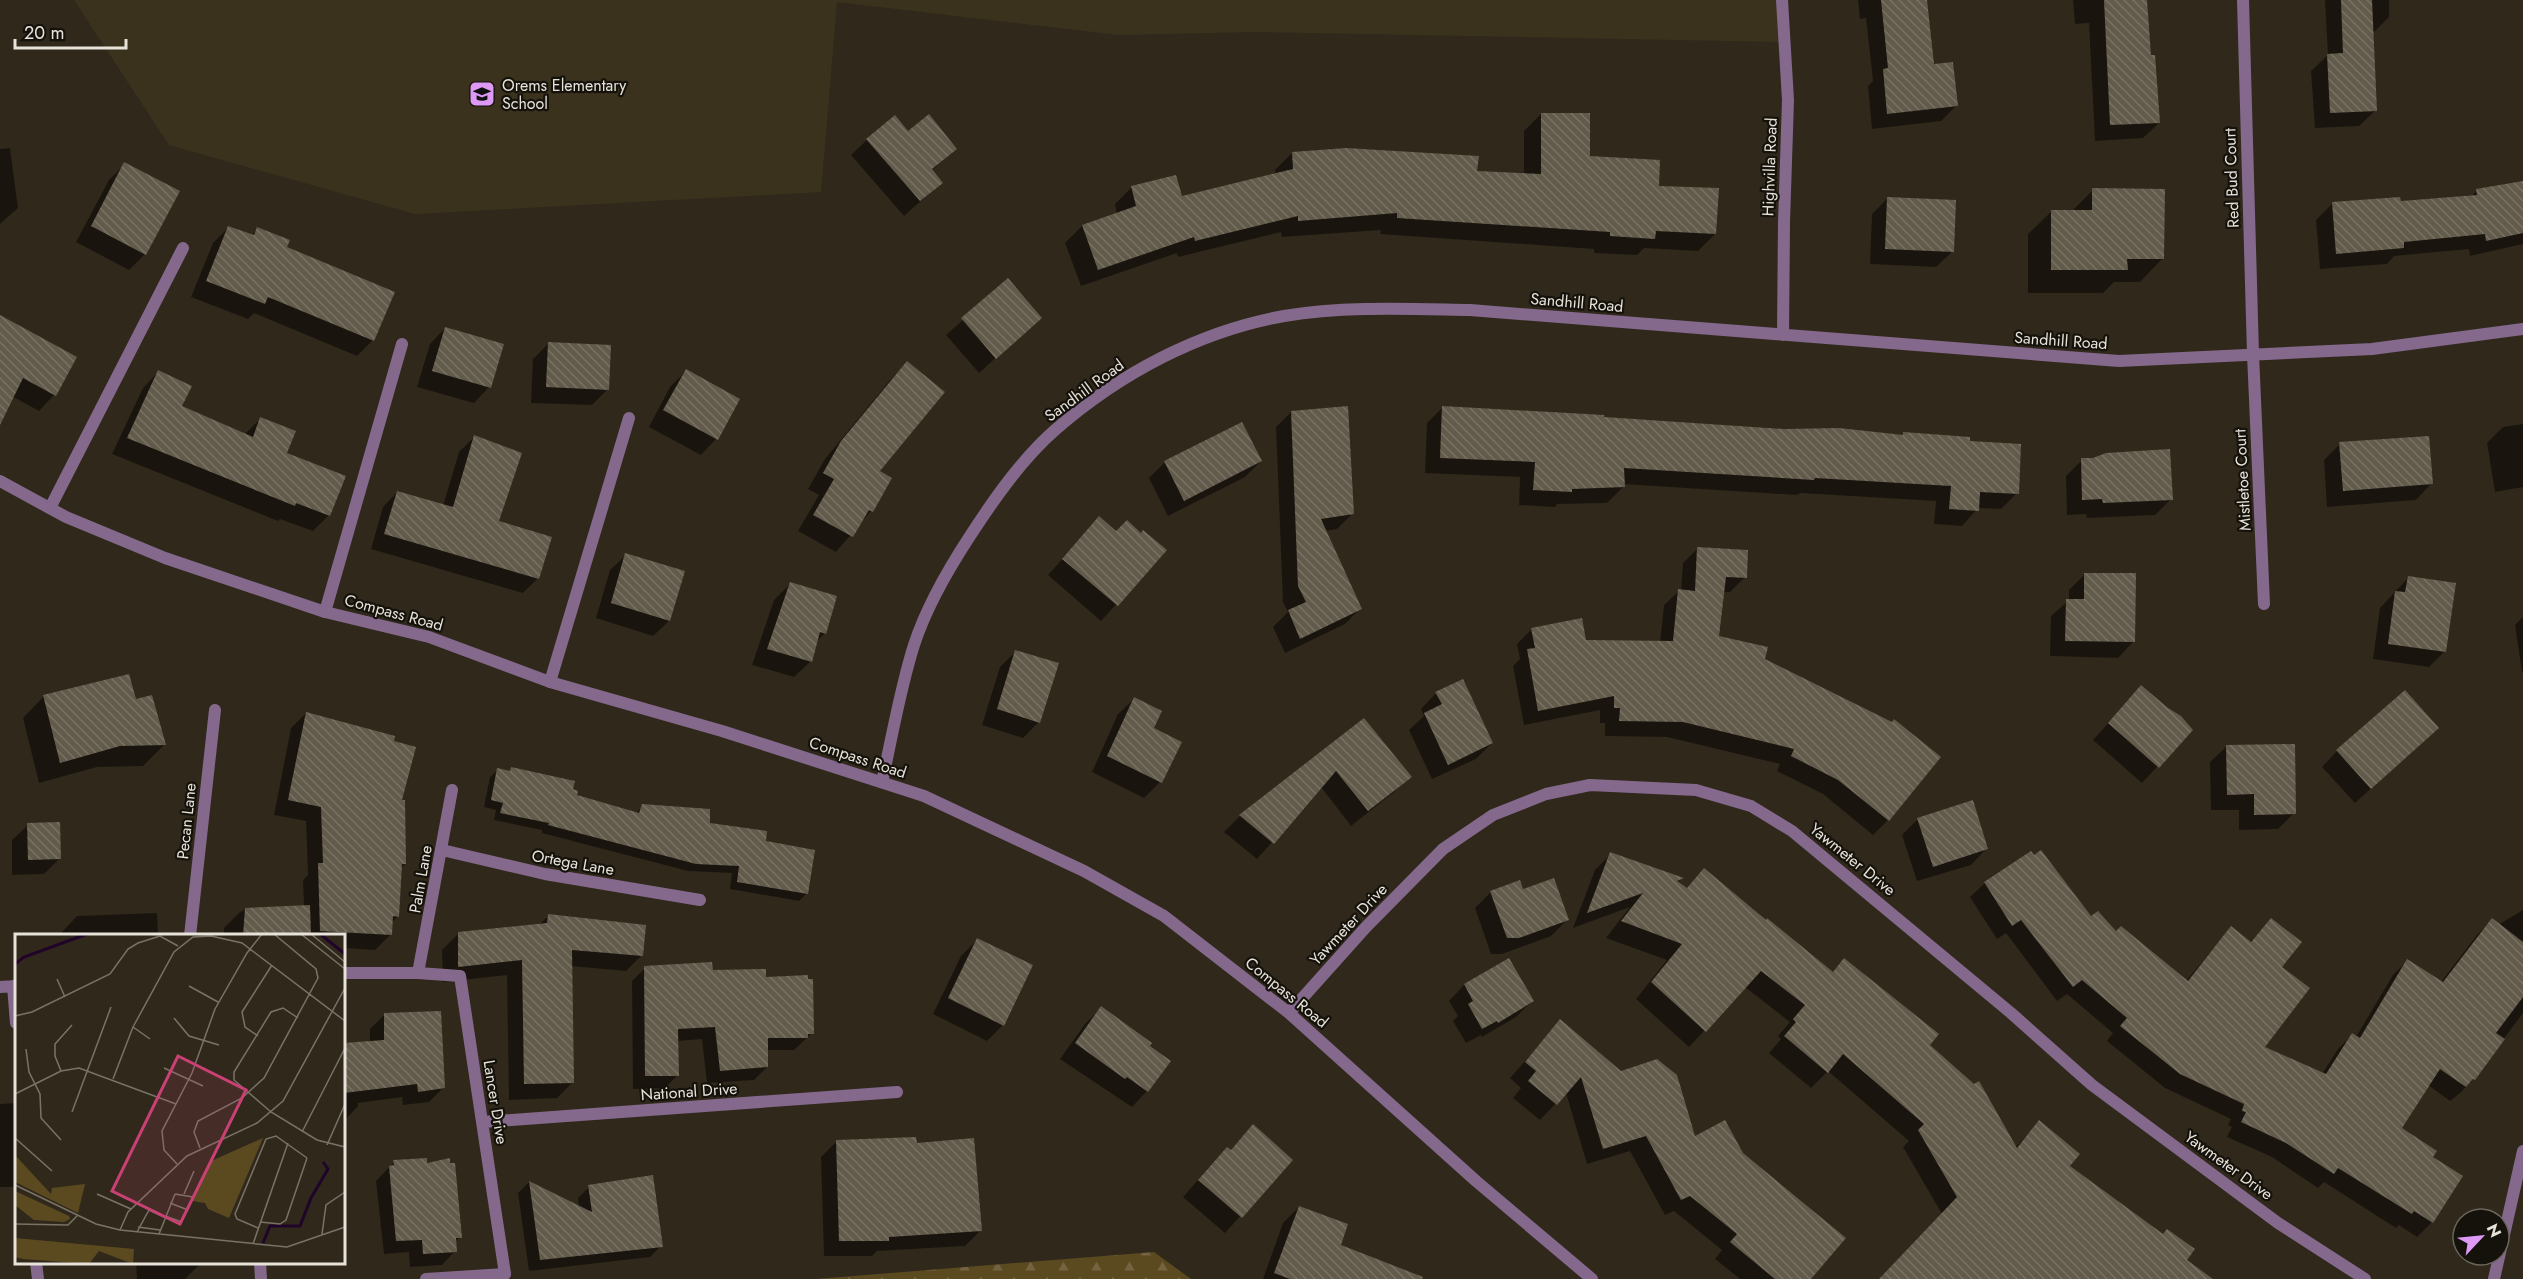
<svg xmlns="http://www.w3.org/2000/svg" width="2523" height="1279" font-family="Jost,sans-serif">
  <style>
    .built { fill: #3b321d }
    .forest { fill: url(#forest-firs) }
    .shadow { fill: #0007 }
    .building { fill: url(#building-back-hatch) }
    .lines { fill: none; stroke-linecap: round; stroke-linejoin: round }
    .lane { stroke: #84698d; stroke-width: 12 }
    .street { stroke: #84698d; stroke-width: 12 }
    .labels { text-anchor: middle; stroke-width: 4.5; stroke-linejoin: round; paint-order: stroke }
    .poi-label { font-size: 16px; fill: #e7e3da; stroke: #15120c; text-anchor: start }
    .street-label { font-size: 16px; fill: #e7e3da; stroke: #15120c }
    .inset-river { fill: none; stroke: #21042a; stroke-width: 3 }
    .inset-road { fill: none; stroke: #797367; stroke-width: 1.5 }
    .view { fill: #c94174; fill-opacity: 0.15; stroke: #c94174; stroke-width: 3 }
    .inset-edge { fill: none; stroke: #e7e3da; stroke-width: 3 }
  </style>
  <defs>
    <pattern id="forest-firs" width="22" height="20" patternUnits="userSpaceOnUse" patternTransform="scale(1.5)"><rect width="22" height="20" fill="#5b4920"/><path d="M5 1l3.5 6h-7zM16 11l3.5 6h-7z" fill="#736340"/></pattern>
    <pattern id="building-back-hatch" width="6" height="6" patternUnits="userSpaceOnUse" patternTransform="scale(1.5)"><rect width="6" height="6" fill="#625a4b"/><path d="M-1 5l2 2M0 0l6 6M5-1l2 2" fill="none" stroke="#787264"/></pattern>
  </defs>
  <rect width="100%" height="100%" fill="#30291b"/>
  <!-- built -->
  <path class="built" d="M74,0H1781L1785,42L1254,32L1119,35L837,2L821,192L415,214L169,145Z"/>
  <!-- forest -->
  <path class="forest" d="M1154,1252L1191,1279H816Z"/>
  <!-- shadow -->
  <path class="shadow" d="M1858,0H1919L1932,65L1957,105L1941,121L1872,129L1868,86L1873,81L1866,18L1860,19Z
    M2073,0H2145L2159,123L2143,138L2095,141L2089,23L2075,24Z
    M2325,0H2389V17L2373,33L2375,111L2359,126L2315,128L2311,71L2328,55Z
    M1541,114L1589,158L1658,187L1715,234L1698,251L1644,248L1637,255L1594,253V249L1380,234L1381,230L1282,237L1281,232L1178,257L1177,253L1081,286L1065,243L1082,226L1117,214L1115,204L1132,187L1181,198L1276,175L1275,170L1292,153L1475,173L1524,175V131Z
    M908,133L955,149L931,171L941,183L904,216L851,155L867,140Z
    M10,148L18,208L0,224V149Z
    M125,164L145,254L129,270L76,242L109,180Z
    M2523,183V244L2470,256L2469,249L2394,256L2387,264L2320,269L2316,220L2332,204L2399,203L2470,197L2477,191Z
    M2093,190L2163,258L2140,282H2114L2103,293H2028V234L2052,211H2072Z
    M1888,198L1952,252L1936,267L1870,264L1872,214Z
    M229,227L251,236L257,229L285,248L373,340L357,356L254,313L248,319L191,297L213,243Z
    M1008,280L1040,318L979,373L946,335Z
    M0,316L54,395L39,411L8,394L0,399Z
    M445,328L489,387L474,403L417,387L430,344Z
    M548,344L608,389L592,405L531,403L533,359Z
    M907,363L878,472L890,479L871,511L836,552L798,531L819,495L808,489L825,459L891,379Z
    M686,371L738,400L716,439L701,455L649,427L670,387Z
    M158,372L180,406L244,435L260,419L329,515L313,531L280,519L278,521L112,454L143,388Z
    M1442,408L1901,436L1904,434L1968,442L2017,493L2001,509L1978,508L1962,526L1934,524L1936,501L1800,493L1797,495L1623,484V487L1607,503L1557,504L1555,507L1519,505L1520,477L1425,473L1427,423Z
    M1291,412L1352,514L1337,529L1325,531L1360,609L1345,624L1285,653L1273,627L1288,612L1283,602L1276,427Z
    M2523,424V487L2495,492L2487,443L2503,427Z
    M474,437L497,522L538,578L523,593L371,549L383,507L397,492L443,506L459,452Z
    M2340,444L2431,484L2416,500L2327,507L2324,460Z
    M2082,460L2171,499L2155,515L2087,518L2086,514L2067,515L2066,476Z
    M1261,461L1245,477L1168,516L1149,478L1165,462Z
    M1099,518L1116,532L1141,534L1165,551L1101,621L1048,575Z
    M1698,548L1745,577L1730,592H1723L1718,637L1939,757L1888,820L1873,835L1823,794L1777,771L1780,764L1667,737L1605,736V723H1600V710L1524,725L1513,666L1520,659L1517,644L1532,629L1584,642L1660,643L1664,605L1679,591H1681L1683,563Z
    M626,555L683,572L669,621L653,636L596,618L610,570Z
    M2085,574L2133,642L2118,658L2050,656L2051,616L2069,600V590Z
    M2408,578L2445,651L2429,667L2373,659L2380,608Z
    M790,584L825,633L816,642L810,662L794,677L752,665L774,600Z
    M2523,617V672H2522L2515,625Z
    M1016,651L1039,722L1023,738L982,725L1000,667Z
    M2141,687L2191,730L2142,783L2093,740Z
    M1436,693L1492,743L1476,759L1432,779L1409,730L1424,716L1421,709Z
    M44,696L135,701L164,745L143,766L97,767L39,783L23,718Z
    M1134,699L1152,729L1180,743L1160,782L1144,798L1092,772L1118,714Z
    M306,713L400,801L405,864L400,869L398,916L391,923L390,935L375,950L344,948V936H224V928L240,912L246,909L304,907L303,880L308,875L306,821L274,815L291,728Z
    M1364,720L1410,776L1394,792L1351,826L1321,787L1257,859L1224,832L1240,816Z
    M2421,743L2355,803L2322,767L2337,751Z
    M2226,747L2294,813L2278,829L2239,830V810H2211L2210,762Z
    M511,769L571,790L575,796L635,814L643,806L764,842L806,894L799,901L730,889L732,873L688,871L542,833V830L494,820L496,810L484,807L490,777L498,770L508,772Z
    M1918,819L1986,849L1971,865L1917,881L1902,835Z
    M28,825L60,858L44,874L12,875V840Z
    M1611,854L1681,879L1677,883L1686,889L1704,870L1766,922L1832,973L1844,960L1928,1046L2015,1148L2039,1122L2068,1166L2185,1260L2194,1279H1880L1942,1214L1903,1147L1909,1141L1828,1071L1811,1088L1769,1053L1781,1039L1778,1036L1790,1022L1745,987L1689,1047L1636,999L1667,960L1606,938L1630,907L1573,928L1595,870Z
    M1985,883L2091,918L2186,981L2231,928L2249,943L2271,920L2279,967L2263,1048L2322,1074L2338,1049L2352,1035L2356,1037L2393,975L2407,961L2441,982L2477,935L2492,920L2498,925L2523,910V1013L2474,1079L2459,1094L2450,1101L2428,1085L2400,1129L2431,1158L2432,1222L2417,1237L2399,1225L2396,1228L2324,1182L2318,1188L2272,1157L2227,1137L2232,1127L2228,1125L2231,1119L2165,1088L2107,1041L2113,1033L2067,994L2057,1001L2006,933L1997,939L1970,897Z
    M1491,892L1567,920L1551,936L1502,954H1491L1475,908Z
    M157,913L158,936H62V932L77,916Z
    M549,915L642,955L626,971L570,966L572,1083L557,1098L509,1100L507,975L443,982L442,950L458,934L538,926Z
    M977,940L1003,1025L987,1041L933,1014L961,956Z
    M1508,960L1532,1001L1516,1017L1482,1037L1481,1035L1466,1043L1453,1021L1458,1016L1449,1001L1464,985Z
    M645,968L711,972L812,1033L794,1050H767V1067L754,1080L707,1083L702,1039L677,1041L678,1075L665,1088L633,1089L632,981Z
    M1101,1008L1147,1091L1132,1107L1060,1059L1085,1024Z
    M384,1015L443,1088L429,1102L403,1105L402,1097L358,1103V1106L344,1121V1045L370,1042V1029Z
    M1561,1021L1694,1138L1809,1279H1740L1715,1259L1722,1250L1674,1211L1665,1215L1630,1151L1587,1164L1566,1093L1540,1120L1513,1098L1521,1088L1510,1078Z
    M16,1103V1187H0V1104Z
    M1253,1126L1291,1160L1225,1233L1183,1197L1211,1165L1227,1149L1230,1151Z
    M836,1142L915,1144L980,1231L965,1246L877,1251L872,1256H824L821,1157Z
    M394,1162L426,1165L460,1237L455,1242V1251L442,1265L410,1267L409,1252L384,1254L376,1181Z
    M529,1182L579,1207L578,1198L589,1187L661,1246L650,1257L529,1271L518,1193Z
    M1299,1207L1339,1246L1412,1279H1263L1283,1223Z
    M136,1262H209L198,1266L185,1279H137Z"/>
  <!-- building -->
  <path class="building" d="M1881,0H1927L1934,64L1953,62L1958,106L1887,114L1883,69L1888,68Z
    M2104,0H2147L2151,55H2155L2160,123L2110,125Z
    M2341,0H2372L2377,111L2330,113L2327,54L2343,53Z
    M1541,113H1590V156L1660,160L1659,186L1719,188L1716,234L1656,231L1655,239L1610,236V232L1397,218V213L1298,221V216L1195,241L1194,237L1098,270L1082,225L1136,206L1131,186L1176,175L1182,196L1293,169L1292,152L1346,148L1479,156L1477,171L1541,174Z
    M929,114L957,149L932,169L943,183L920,201L866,139L895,115L908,131Z
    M124,162L180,191L146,255L91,226Z
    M2523,181V233L2486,241L2485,234L2404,242V248L2336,254L2332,202L2400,197L2401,201L2477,195L2476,189Z
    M2092,188L2165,189L2164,259H2127L2128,270H2051V210H2092Z
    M1887,197L1956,200L1954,252L1885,249Z
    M228,226L254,235L257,227L290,240L287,247L395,292L374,341L268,297L265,304L206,281Z
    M1008,278L1042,318L996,359L961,318Z
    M0,315L77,357L56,396L23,378L0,425Z
    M445,327L504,344L491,388L432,371Z
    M548,342L611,345L609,390L546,387Z
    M907,361L945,392L880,471L892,478L873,512L869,510L853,537L813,515L834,479L823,473L841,441Z
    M686,369L740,399L718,440L663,410Z
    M158,370L192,386L182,406L253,437L260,417L296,431L287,453L346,476L330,516L296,503L295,506L127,438Z
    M1348,406L1354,514L1321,519L1362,609L1300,639L1288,610L1306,602L1298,586L1291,411Z
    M1442,406L1604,415V417L1785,429L1839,428L1903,435V432L1970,437V441L2021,444L2019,494L1980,492L1979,511L1949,509L1951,486L1815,478L1814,480L1624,468L1625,487L1572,489V492L1533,490L1535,462L1440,458Z
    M1242,422L1262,461L1184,501L1164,461Z
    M474,435L522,453L499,521L552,537L539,579L384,534L397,491L453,507Z
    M2429,436L2433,484L2343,491L2339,442Z
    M2170,449L2173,500L2103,503L2102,499L2082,500L2081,458H2093L2106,453Z
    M1099,516L1116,531L1127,520L1141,533L1143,530L1167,550L1118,606L1062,559Z
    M1697,547L1748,550L1747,578L1726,577L1719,636L1768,647L1765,659L1892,722L1894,719L1941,757L1889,821L1838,780L1791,756L1794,749L1683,722L1619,721L1620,708H1614V696L1538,711L1527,649L1535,648L1531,628L1582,618L1586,640L1673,641L1678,589L1695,591Z
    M625,553L685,571L670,621L611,603Z
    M2084,573H2136L2135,642L2065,641L2066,599H2084Z
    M2408,576L2456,583L2446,652L2388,644L2395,591L2405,592Z
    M790,582L837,596L826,634L820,632L812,662L767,649Z
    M1015,650L1059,663L1040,723L997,709Z
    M129,674L136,699L152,695L166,745L120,746L60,763L43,695Z
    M1463,679L1493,743L1448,765L1424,713L1442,704L1435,692Z
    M2141,685L2168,708L2181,716L2193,730L2159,768L2108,723Z
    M2405,690L2439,728L2371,789L2336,750Z
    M1134,697L1162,711L1154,728L1182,742L1162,783L1107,756Z
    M306,712L395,736L394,741L416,747L402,800H405L406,864H402L399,917L393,916L392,935L320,931L318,863H323L321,807L288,800Z
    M1364,718L1412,777L1368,811L1336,771L1274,844L1239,815Z
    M2295,744L2296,814L2254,815V794L2227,795L2226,745Z
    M511,767L575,781L573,789L578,791L577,795L639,813L642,804L710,809V823L767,831L766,841L815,850L808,894L737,882L739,866L696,864L548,825L549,823L500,813L503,803L491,800L497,768L510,771Z
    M1973,800L1988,849L1933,867L1917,818Z
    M60,822L61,859L28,860L27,823Z
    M2041,850L2091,916L2098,911L2116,931L2121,926L2188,981L2231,926L2251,942L2271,918L2302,942L2282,967L2310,988L2265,1047L2326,1074L2352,1033L2360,1038L2407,959L2443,982L2492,918L2523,942V997L2496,1033L2505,1039L2475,1080L2473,1079L2466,1087L2440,1069L2402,1128L2437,1151L2433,1157L2463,1176L2433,1223L2414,1211L2412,1214L2338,1168L2334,1174L2286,1143L2241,1122L2246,1112L2242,1111L2244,1104L2180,1074L2120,1026L2127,1018L2082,980L2073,987L2021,920L2012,926L1984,882L2031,851L2034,855Z
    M1610,852L1684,878L1677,881L1687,888L1704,868L1766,920L1767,918L1833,972L1844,958L1939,1034L1930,1045L1974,1084L1979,1081L2017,1148L2039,1120L2080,1154L2070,1166L2163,1234L2167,1229L2195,1249L2187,1260L2213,1279H1879L1957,1197L1918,1130L1924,1124L1843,1054L1828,1073L1784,1036L1796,1022L1793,1019L1805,1005L1761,971L1706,1032L1651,982L1682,944L1621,921L1643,893L1587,913Z
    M1554,878L1569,920L1519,938H1507L1490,891L1520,880L1523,889Z
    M310,905L311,936H243L245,908Z
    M548,914L646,925L643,956L572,950L574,1083L524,1084L522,960L458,967V932L547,923Z
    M977,938L1033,965L1004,1026L948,998Z
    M1509,958L1534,1001L1498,1023L1497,1021L1482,1029L1468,1004L1473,1001L1464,984Z
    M712,962L713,970L766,969V977L808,975V979H813L814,1034H808V1038H768V1067L720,1071L715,1027L678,1029L679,1076H645L644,966Z
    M1101,1006L1152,1043L1150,1046L1171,1061L1148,1092L1127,1077L1125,1079L1075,1043Z
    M441,1011L445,1088L418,1092L417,1084L344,1093V1043L384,1040V1013Z
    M1560,1019L1621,1071L1657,1059L1677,1075L1695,1136L1725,1120L1743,1153L1846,1238L1811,1279H1775L1730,1242L1737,1234L1690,1196L1681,1200L1646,1136L1603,1149L1581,1077L1557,1105L1528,1081L1536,1071L1525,1062Z
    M1253,1124L1293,1160L1242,1218L1198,1180L1227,1147L1231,1150Z
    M916,1137L917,1143L974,1138L982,1231L889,1237V1241H839L836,1140Z
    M427,1158V1163L450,1158V1163H455L462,1238H456L457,1252L423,1254L422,1240L396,1241L389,1166L394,1165L393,1160Z
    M653,1175L663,1247L540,1260L529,1181L592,1212L588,1185Z
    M1299,1206L1348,1224L1341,1245L1423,1277L1422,1279H1290L1274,1273Z"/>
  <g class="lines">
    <!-- lane -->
    <path class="lane" d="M50,508L183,248
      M325,612L402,344
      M550,682L629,418
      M426,1279L505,1274"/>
    <!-- street -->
    <path class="street" d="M1782,0L1788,100L1784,222L1783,335
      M2243,0L2253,354L2264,604
      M0,481L66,517L165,558L325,612L429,637L550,682L722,731L924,796L1084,871L1164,916L1289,1013L1476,1181L1592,1279
      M882,782C892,737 900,689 914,645C926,608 949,568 970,536C994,499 1022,459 1055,430C1119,374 1199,331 1284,316C1345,306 1408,309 1470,310L2119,361L2372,349L2523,329
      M442,850L545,874L700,900
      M190,936L215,710
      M344,973H418L460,976L505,1274
      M418,973L452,790
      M13,986L16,1023
      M0,987L16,986
      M1289,1013L1366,927L1443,849L1493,815L1546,794L1590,785L1696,790L1751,806L1792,831L2011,1013L2092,1085L2278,1223L2365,1279
      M483,1122L897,1092
      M36,1262L38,1279
      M260,1262L261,1279
      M2494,1279L2523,1151"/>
  </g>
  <!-- icons -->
  <defs>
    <g id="school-square" transform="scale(1.35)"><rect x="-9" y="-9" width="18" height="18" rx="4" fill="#dd99f4" stroke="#15120c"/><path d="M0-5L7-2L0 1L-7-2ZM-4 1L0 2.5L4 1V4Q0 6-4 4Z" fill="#111"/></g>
  </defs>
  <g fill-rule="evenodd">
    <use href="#school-square" x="482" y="94"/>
  </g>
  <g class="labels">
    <!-- poi labels -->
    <g class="poi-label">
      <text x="502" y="91">Orems Elementary<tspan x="502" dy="18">School</tspan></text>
    </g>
    <!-- street labels -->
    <g class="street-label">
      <text transform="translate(1769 167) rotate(-88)" y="6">Highvilla Road</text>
      <text transform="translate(2231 178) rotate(-92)" y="6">Red Bud Court</text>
      <text transform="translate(1577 302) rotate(5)" y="6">Sandhill Road</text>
      <text transform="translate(2061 340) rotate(4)" y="6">Sandhill Road</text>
      <text transform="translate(1084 390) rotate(-36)" y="6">Sandhill Road</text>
      <text transform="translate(2242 480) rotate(-93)" y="6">Mistletoe Court</text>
      <text transform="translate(394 612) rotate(15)" y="6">Compass Road</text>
      <text transform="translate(858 757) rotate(18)" y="6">Compass Road</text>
      <text transform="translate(186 821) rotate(-84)" y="6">Pecan Lane</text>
      <text transform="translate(1853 859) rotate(39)" y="6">Yawmeter Drive</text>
      <text transform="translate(573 862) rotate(10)" y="6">Ortega Lane</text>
      <text transform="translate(420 879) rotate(-80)" y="6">Palm Lane</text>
      <text transform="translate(1348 924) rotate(-47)" y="6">Yawmeter Drive</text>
      <text transform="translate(1287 992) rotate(39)" y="6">Compass Road</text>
      <text transform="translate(689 1091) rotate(-4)" y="6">National Drive</text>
      <text transform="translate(496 1102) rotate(81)" y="6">Lancer Drive</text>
      <text transform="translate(2229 1165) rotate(36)" y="6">Yawmeter Drive</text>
    </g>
  </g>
  <!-- overview -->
  <g transform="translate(15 934)">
    <rect width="330" height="330" fill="#30291b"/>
    <path d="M248,204L214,284L193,275L190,269L178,267L194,228ZM0,221L36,260L37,254L70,250L63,279L0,248ZM0,257L54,282L55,285L49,288L19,286L0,271ZM0,304L119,315L118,330L84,317L74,330L8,325L0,323Z" fill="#5b4920"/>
    <path class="inset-river" d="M305,0L330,20M0,30L9,23L72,0M248,309L255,292H285L296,264L313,235L308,228"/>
    <path class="inset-road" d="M286,0L330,35M296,0L330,28M42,45L50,63M174,52L203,68M0,82L17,78L95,40L113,15L123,9L145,2L163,12M159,84L174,102L204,111M283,84L268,74L256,78L219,138V146L256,178L302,206L330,213M118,93L135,105M243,102L230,93L227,78L257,31M11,115L14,138L25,160L26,184L46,206M149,134L188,152M46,137L40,122V110L57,91M98,145L118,93L159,18L178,3L196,2L227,9L330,87M0,160L46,137L64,134L161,170M57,178L96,73M287,198L330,114M0,204L37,237M312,211L330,170M185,214L179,198L183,187L227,164L249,144L303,44L301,35L259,0M162,230L149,216L147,197L177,139L200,75L232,19L247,0M0,251L81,290L105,296L272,313L330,293M82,260L116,275M160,260L178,263M169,260L179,237M155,269L173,276M150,282L167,288M245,288L265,290L271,286L292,224M0,290L53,291L62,282M123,293L145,296M243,294L222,285L220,280L251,205L261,202L292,224M105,296L113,278L172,222L242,189L268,167L330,54M122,298L134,276L149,283M144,300L160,260M307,300L311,271L330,258M238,310L273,209M2,330H37"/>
    <path class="view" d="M163,122L231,156L165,290L97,257Z"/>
    <rect width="330" height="330" class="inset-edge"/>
  </g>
  <!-- north arrow -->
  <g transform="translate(2481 1237) rotate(64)"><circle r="28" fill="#15120c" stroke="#69665e" stroke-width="1.5"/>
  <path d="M0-4.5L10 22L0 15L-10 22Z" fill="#dd99f4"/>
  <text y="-9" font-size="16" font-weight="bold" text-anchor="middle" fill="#e7e3da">N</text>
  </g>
  <!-- scale -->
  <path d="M15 39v9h111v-9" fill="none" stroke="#e7e3da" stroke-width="3"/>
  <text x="24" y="39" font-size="18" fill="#e7e3da" stroke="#15120c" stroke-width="4.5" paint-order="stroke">20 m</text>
</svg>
